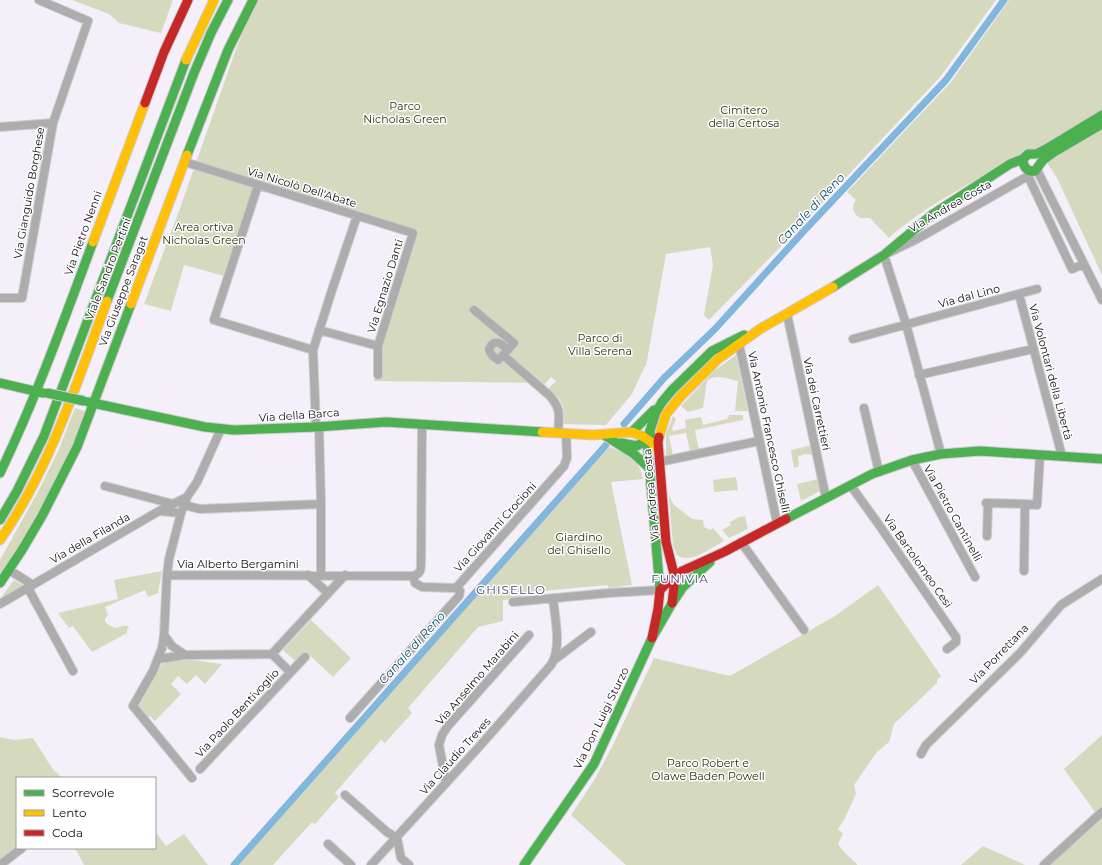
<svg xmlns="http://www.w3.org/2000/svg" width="1102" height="865" font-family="Montserrat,sans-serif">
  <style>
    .green { fill: #d5dabf }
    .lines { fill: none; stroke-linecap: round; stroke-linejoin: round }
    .canal { stroke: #83b6dc; stroke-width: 7 }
    .street-casing { stroke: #cfccd2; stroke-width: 10 }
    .fast-casing { stroke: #cfccd2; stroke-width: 11 }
    .slow-casing { stroke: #cfccd2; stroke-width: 11 }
    .jam-casing { stroke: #cfccd2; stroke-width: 11 }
    .street { stroke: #acadac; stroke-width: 8 }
    .fast { stroke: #4caf50; stroke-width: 9 }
    .slow { stroke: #ffc107; stroke-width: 9 }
    .jam { stroke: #c62828; stroke-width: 9 }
    .fast-bridge-casing { stroke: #cfccd2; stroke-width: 11; stroke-linecap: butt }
    .fast-bridge { stroke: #4caf50; stroke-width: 9 }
    .labels { text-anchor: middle; stroke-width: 3; stroke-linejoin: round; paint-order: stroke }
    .park-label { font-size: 11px; fill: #292f0c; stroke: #fff }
    .street-label { font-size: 11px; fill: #0f0c12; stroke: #fff }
    .water-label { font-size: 12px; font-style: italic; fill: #0b4769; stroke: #fff }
    .neighbourhood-label { font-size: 12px; letter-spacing: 1px; fill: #443e7b; stroke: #fff }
  </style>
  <rect width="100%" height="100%" fill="#f4eff8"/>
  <!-- green -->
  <path class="green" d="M72,0H173L161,33L119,23L109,14Z
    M257,0H996L940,77L793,234L709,320L704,315L713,265L710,247L666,254L646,366H645L632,394L606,425L564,424C565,406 563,400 548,389L556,381L551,377L544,385L542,383L374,381L400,275L413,233L422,229L413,232L254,182L224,276L184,265L171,311L144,304L179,211L235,52L253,7Z
    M1009,0H1102V275L1057,178L1038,148C986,175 932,200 889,238L870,218H860C854,214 850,207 856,200L847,192L951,82Z
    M736,355L748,411H735L738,381C729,379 714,373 707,381L703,408L688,412L681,406L714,371Z
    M75,408L87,412L53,491L0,579V560L40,488L59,449Z
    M729,415H743V420L695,430L699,450L690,452L686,433L669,436L673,455L666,457V434L673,416L676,419L672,428L673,431L686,428L685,420L701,417L703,425L727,419Z
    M812,445L814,455L804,454L798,457L799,466L794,468L791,450Z
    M610,447C626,455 640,459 643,479L611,482L632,585L609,588L607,585L532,592L533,597L503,600V621L478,627L408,708L412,713L385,743L381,740L335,793L339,797L315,824L312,822L273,865H237L524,539L600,456Z
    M736,477L738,490L714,492L713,480Z
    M819,479L822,490L801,501L797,484Z
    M669,496L674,505L692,519L703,520L704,527L710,530L713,528L724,541C711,548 690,565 677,555L673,545Z
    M745,516L748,529L729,538L722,530L731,525L730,522L739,517Z
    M162,571L158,593L148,597L145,590L105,607L108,615L105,619V622L110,626H112L114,628L123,626H128L129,628L127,629V633L92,652L73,626L69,628L58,613L118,599L114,580Z
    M14,580L24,586L0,602V599Z
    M878,585L941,676L937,680V683L894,724L889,742L877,752L854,785L856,794L844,820L838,829L843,834L838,844L845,853L857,864V865H626L571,815L595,779L612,747L654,658L730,676L835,616Z
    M311,620L351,658L333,677L305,651L295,661L283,650Z
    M173,659H185L222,664L205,684L196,675L187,684L178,676L171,684L181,694L155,721L150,716L147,718L139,706L161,665Z
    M1102,735V865H1038L1095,812L1064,769Z
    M0,737L14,740L33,738L52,768L62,778H17V848H28L0,865Z
    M155,831L166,846L184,834L208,865H84L75,848H155Z
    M983,846L1025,865H961Z"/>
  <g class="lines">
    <!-- canal -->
    <path class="canal" d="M624,424L664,378L715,329L802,233L946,80L1004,0
      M234,865L606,445"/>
    <!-- street casing -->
    <g class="street-casing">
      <path id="street" d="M0,127L53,123
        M185,162L413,233L378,346L319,330
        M1037,170L1102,300
        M1029,172L1028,176L1072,269L1084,264
        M258,185L214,320L313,350
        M1019,294L1062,456
        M0,298H22L53,123L88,21L39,0
        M474,310L514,343L503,355L550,396C562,410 559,416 558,433
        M787,314L826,498
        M853,339L1037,289
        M739,344L777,523
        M503,355L498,360C493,357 490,354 489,349C494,338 501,343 508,350
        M378,375V346
        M919,375L1033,349
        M864,408L879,472
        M316,427L313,350L332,290L357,216
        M319,427L321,504V575
        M941,454L906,324L884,255L917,239L1028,176
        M912,460L975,577
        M659,462L759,441
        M105,486L173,504
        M851,486L877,522L956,637V642L947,649
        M986,503L1025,504
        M184,505L200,509L321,504
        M159,511L181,513
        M987,536L988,503
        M741,542L804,630
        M9,570L33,585
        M1024,571L1025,504L1037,505L1040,455
        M167,575L413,576C421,574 421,569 421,562L422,425
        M308,575L328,593
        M413,576L415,583L422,587L456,588
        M28,588L73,671
        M456,588L564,466L567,458L566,433
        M513,602L609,593L660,590
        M0,604L159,511L187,497
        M164,635L172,646L185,655
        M272,654L290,672
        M159,659L185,655L272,654L345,575
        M554,660L591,632
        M350,718L459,596L460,591L456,588
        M921,754L926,745L1020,653L1061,605L1102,579
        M200,769L305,657
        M192,778L133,706L153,671L162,648L164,635L167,575L169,559L181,513L187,497L197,482L221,429
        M446,783L439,745L442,735L447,727L529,635
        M345,795L387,832L397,838L401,858L409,865
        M328,844L351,865
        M0,865L22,848
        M371,865L478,748L551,665C562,648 555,619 553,598
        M1044,865L1102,812"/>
    </g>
    <!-- fast casing -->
    <g class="fast-casing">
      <path id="fast" d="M187,155L228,50L253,0
        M1023,159C1023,167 1027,172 1035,171L1043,160L1054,152L1102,124
        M833,287L884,255L933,214L1010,164L1023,159L1028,154H1036L1046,149L1102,115
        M107,301L194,73L211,33L228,0
        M0,383L43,393
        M88,402L205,427L234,430L316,427L386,422L542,432
        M632,432L654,410
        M604,435L634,454L649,468
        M621,443L637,446L652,436
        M0,473C36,398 64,320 93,242
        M786,519L872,474L912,460L941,454L980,451L1102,459
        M0,520L17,491L44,436L186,60
        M0,583L22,550L42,516L77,447L131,304
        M660,590L647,440L656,412L662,402L672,390L712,351L744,335
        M524,865L594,764L652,638L671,605L683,587L710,562"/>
    </g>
    <!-- slow casing -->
    <g class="slow-casing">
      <path id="slow" d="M186,60L214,0
        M93,242L145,103
        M131,304L187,155
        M542,432L593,435L632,432L644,437L652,443L659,451
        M659,437L666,414L681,396L718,359L760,329L833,287
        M0,540C50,468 77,383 107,301"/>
    </g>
    <!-- jam casing -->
    <g class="jam-casing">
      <path id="jam" d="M145,103L164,52L188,0
        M659,437L658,442L666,542L675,578L672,603
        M652,638L658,609L660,590L670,580L682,571L724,552L786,519"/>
    </g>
    <!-- street -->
    <use href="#street" class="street"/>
    <!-- fast -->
    <use href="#fast" class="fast"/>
    <!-- slow -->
    <use href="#slow" class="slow"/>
    <!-- jam -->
    <use href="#jam" class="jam"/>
    <!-- fast-bridge casing -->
    <g class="fast-bridge-casing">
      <path id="fast-bridge" d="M47,393L84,401"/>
    </g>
    <!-- fast-bridge -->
    <use href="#fast-bridge" class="fast-bridge"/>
  </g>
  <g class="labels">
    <!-- park labels -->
    <g class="park-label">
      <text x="405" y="110">Parco<tspan x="405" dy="13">Nicholas Green</tspan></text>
      <text x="744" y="114">Cimitero<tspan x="744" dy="13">della Certosa</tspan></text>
      <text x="204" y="231">Area ortiva<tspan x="204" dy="13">Nicholas Green</tspan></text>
      <text x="600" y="342">Parco di<tspan x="600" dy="13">Villa Serena</tspan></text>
      <text x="579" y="541">Giardino<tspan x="579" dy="13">del Ghisello</tspan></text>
      <text x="708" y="767">Parco Robert e<tspan x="708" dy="13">Olawe Baden Powell</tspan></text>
    </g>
    <!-- street labels -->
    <g class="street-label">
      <text transform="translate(302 187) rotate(17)" y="4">Via Nicolò Dell'Abate</text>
      <text transform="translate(29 193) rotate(-80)" y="4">Via Gianguido Borghese</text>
      <text transform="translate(950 206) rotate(-30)" y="4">Via Andrea Costa</text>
      <text transform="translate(83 233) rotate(-70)" y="4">Via Pietro Nenni</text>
      <text transform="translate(108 269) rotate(-69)" y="4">Viale Sandro Pertini</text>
      <text transform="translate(385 286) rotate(-73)" y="4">Via Egnazio Danti</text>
      <text transform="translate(123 291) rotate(-69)" y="4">Via Giuseppe Saragat</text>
      <text transform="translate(969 296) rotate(-15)" y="4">Via dal Lino</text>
      <text transform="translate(1051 372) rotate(75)" y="4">Via Volontari della Libertà</text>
      <text transform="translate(817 404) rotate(78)" y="4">Via dei Carrettieri</text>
      <text transform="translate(299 415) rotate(-4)" y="4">Via della Barca</text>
      <text transform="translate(769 432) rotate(78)" y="4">Via Antonio Francesco Ghiselli</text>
      <text transform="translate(651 495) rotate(-95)" y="4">Via Andrea Costa</text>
      <text transform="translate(953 513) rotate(61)" y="4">Via Pietro Cantinelli</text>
      <text transform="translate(495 527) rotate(-48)" y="4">Via Giovanni Crocioni</text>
      <text transform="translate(90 538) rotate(-30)" y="4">Via della Filanda</text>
      <text transform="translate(918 561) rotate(55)" y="4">Via Bartolomeo Cesi</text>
      <text x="238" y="568">Via Alberto Bergamini</text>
      <text transform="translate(999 654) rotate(-46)" y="4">Via Porrettana</text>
      <text transform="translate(477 678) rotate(-49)" y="4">Via Anselmo Marabini</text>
      <text transform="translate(237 713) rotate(-47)" y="4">Via Paolo Bentivoglio</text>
      <text transform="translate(601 718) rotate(-64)" y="4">Via Don Luigi Sturzo</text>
      <text transform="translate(455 756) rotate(-48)" y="4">Via Claudio Treves</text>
    </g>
    <!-- water labels -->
    <g class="water-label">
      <text transform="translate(811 209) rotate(-47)" y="4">Canale di Reno</text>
      <text transform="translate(412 648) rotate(-48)" y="4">Canale di Reno</text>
    </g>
    <!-- neighbourhood labels -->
    <g class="neighbourhood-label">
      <text x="680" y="583">FUNIVIA</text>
      <text x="511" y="594">GHISELLO</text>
    </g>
  </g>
  <!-- legend -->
  <rect x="16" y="777" width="140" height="72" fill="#ffffff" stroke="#9f9ea0"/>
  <rect x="24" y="790" width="20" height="6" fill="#4caf50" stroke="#9f9ea0"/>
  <text x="52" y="797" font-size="12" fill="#0f0c12">Scorrevole</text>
  <rect x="24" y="810" width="20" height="6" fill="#ffc107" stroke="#9f9ea0"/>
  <text x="52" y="817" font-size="12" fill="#0f0c12">Lento</text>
  <rect x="24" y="830" width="20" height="6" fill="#c62828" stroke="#9f9ea0"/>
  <text x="52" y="837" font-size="12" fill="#0f0c12">Coda</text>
</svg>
